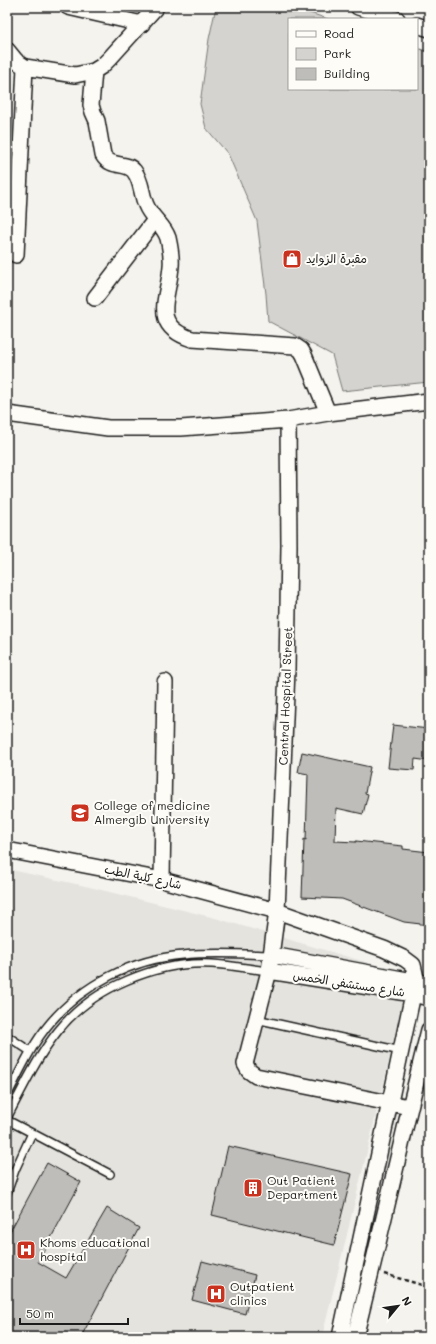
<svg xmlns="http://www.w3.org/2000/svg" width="436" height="1344" font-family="Mali,'Playpen Sans Arabic',sans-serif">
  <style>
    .built { fill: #e4e3de }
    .green { fill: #d4d3cf; stroke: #787876 }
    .building { fill: #bebdba; stroke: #1c1c1c }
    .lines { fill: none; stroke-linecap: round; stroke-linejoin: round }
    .service-casing { stroke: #1c1c1c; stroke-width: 10 }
    .minor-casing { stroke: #1c1c1c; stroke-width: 18 }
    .path { stroke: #1c1c1c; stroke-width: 2.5; stroke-dasharray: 4 3; stroke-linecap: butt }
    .service { stroke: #fdfcf7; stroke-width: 7 }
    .minor { stroke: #fdfcf7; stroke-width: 15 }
    .labels { text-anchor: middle; stroke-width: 4; stroke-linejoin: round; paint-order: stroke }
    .poi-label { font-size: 12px; fill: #1c1c1c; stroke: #fdfcf7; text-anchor: start }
    .street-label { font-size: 12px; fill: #1c1c1c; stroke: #fdfcf7 }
  </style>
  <rect width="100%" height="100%" fill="#f4f3ee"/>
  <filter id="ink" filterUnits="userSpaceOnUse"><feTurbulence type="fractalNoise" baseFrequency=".025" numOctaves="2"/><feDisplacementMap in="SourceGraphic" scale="8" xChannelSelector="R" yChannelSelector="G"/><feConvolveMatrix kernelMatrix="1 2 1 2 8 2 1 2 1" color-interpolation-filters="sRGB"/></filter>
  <g filter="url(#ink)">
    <!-- built -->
    <path class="built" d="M7,869L85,886L215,918L410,975L322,1337H7Z"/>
    <!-- green -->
    <path class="green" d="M216,7H292L328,19H289V89H417V48L429,52V382L342,391L332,355L268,321L266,294L257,221L228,154L206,128L200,104L209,39Z"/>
    <!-- building -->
    <path class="building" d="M393,725L429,729V761L415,759L414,770L388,768Z
      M302,752L370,767L365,793L368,794L363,814L336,808L335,841L356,842V841L403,846V849L429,852V925L404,922L342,899L302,897L304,839L306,840L308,774L298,772Z
      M228,1146L352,1174L334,1245L212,1215Z
      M47,1163L81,1182L38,1262L66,1278L107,1208L139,1228L81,1337H7V1237Z
      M202,1261L255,1275L245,1314L192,1300Z"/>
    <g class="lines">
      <!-- service casing -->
      <g class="service-casing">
        <path id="service" d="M256,1019L401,1051
          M7,1036L30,1051
          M7,1096C20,1071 32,1044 50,1023C83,984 133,959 183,955C212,952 242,954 272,955
          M7,1118C23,1088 37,1057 58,1031C92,988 157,961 212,964C231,965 250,969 269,971
          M7,1120L32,1133L15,1170L7,1193
          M32,1133L110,1174"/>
      </g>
      <!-- minor casing -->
      <g class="minor-casing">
        <path id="minor" d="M68,7L142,24
          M358,7L397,19
          M417,25L429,29
          M7,50L16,61L25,67L75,75L94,71L102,66L110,58L156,7
          M94,71L91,105L93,112L97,121L103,155C111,169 126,161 134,171C142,181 141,194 146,205C151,218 164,225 168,238C170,247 172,257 171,266C169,298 149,325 192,339L295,346L301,350L304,355L328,413
          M16,255L25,67
          M95,298L155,220
          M7,414L108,428H181L288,420L328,413L429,401
          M288,420L289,546L287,670L277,911L269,971L245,1064L249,1071L256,1076L409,1107
          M7,850L162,880L277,911L384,949L405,959L413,965L417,982L413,994L340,1337
          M162,880L165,682
          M272,955L429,984
          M269,971L413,994L429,998
          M355,1337C381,1235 403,1132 429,1030"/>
      </g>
      <!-- path -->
      <path class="path" d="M384,1274L429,1287"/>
      <!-- service -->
      <use href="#service" class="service"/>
      <!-- minor -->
      <use href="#minor" class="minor"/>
    </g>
  </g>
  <!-- icons -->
  <defs>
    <g id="shop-square" transform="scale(1)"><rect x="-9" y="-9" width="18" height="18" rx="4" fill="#c8321e" stroke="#fdfcf7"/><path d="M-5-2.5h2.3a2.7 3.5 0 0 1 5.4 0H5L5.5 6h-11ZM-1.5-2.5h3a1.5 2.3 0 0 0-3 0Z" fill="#fff"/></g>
    <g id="university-square" transform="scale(1)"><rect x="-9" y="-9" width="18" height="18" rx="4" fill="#c8321e" stroke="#fdfcf7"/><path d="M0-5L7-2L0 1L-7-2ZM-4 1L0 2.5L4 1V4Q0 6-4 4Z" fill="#fff"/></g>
    <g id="building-square" transform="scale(1)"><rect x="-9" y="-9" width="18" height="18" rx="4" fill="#c8321e" stroke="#fdfcf7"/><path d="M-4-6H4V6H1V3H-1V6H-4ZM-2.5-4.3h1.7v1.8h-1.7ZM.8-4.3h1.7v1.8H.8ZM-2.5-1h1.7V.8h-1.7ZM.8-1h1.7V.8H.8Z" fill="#fff"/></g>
    <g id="hospital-square" transform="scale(1)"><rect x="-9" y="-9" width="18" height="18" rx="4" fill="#c8321e" stroke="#fdfcf7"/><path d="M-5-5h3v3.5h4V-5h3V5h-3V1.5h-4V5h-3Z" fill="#fff"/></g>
  </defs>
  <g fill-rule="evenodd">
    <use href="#shop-square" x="292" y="259"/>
    <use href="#university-square" x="80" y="813"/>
    <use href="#building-square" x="253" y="1188"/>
    <use href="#hospital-square" x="26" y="1250"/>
    <use href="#hospital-square" x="216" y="1294"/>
  </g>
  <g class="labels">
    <!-- poi labels -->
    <g class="poi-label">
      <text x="306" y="263">مقبرة الزوايد</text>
      <text x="94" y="810">College of medicine<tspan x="94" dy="14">Almergib University</tspan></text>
      <text x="267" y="1185">Out Patient<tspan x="267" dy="14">Department</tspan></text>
      <text x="40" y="1247">Khoms educational<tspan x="40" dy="14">hospital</tspan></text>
      <text x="230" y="1291">Outpatient<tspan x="230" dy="14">clinics</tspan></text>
    </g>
    <!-- street labels -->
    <g class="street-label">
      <text transform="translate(286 696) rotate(-88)" y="4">Central Hospital Street</text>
      <text transform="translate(143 877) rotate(12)" y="4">شارع كلية الطب</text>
      <text transform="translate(349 984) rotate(9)" y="4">شارع مستشفى الخمس</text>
    </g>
  </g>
  <!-- margin -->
  <rect width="436" height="1344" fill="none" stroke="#fdfcf7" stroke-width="24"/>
  <rect x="12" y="12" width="412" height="1320" fill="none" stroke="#1c1c1c" stroke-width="1.5" filter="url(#ink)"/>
  <!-- legend -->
  <rect x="288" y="18" width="130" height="72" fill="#fdfcf7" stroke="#a3a29f"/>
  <rect x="296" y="31" width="20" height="6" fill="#fdfcf7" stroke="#a3a29f"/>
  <text x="324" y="38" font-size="12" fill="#1c1c1c">Road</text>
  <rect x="296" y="48" width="20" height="12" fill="#d4d3cf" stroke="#a3a29f"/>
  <text x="324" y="58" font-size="12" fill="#1c1c1c">Park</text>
  <rect x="296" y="68" width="20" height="12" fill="#bebdba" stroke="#a3a29f"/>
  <text x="324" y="78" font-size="12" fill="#1c1c1c">Building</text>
  <!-- north arrow -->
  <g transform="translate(398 1306) rotate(61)" stroke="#fdfcf7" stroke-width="3" paint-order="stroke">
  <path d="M0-3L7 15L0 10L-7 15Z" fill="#1c1c1c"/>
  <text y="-6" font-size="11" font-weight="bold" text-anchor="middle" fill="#1c1c1c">N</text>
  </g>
  <!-- scale -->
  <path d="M20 1318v6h108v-6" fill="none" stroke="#1c1c1c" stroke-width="2"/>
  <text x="26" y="1318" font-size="12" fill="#1c1c1c" stroke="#fdfcf7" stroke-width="3" paint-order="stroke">50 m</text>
</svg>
